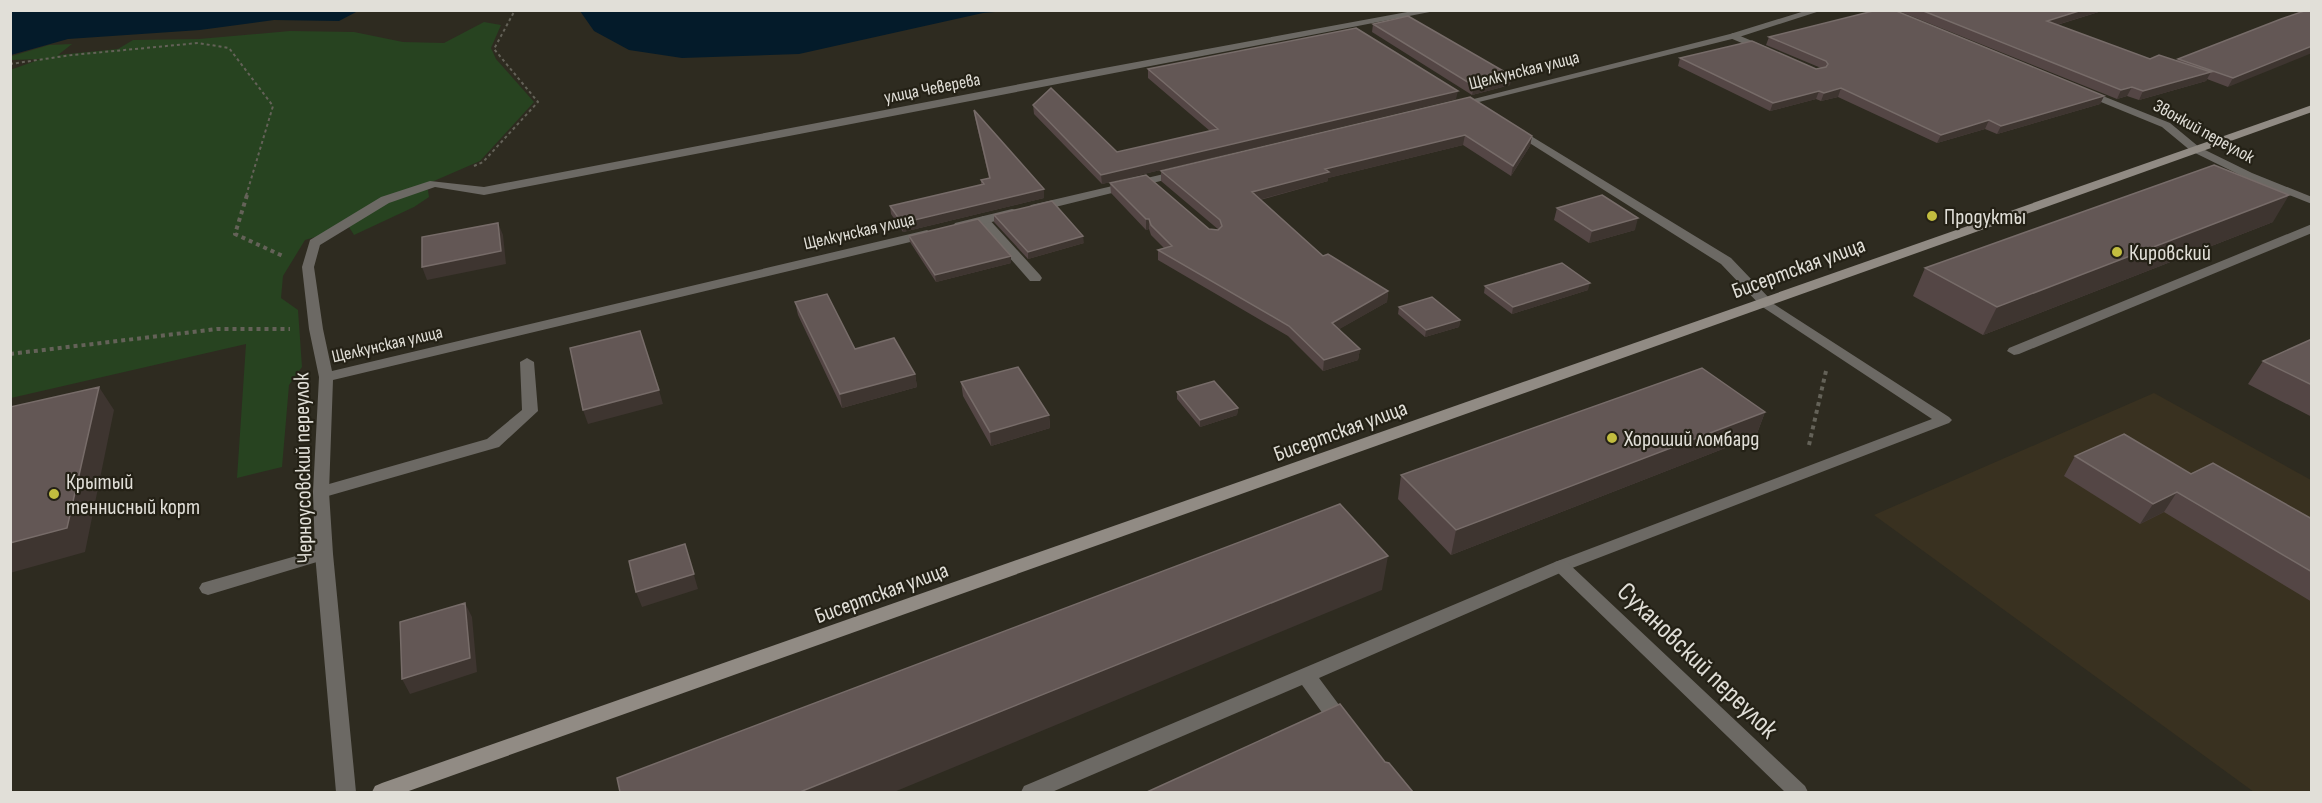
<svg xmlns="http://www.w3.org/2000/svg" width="2322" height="803" font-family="'Sofia Sans Condensed',sans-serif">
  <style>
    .education { fill: #393120 }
    .green { fill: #274320 }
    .water { fill: #041b2a }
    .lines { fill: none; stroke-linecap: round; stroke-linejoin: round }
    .path-far1 { stroke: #646258; stroke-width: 2; stroke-dasharray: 3 3; stroke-linecap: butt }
    .path { stroke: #646258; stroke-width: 4; stroke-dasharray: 4 4; stroke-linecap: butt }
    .lane { fill: #6c6964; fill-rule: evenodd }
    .street { fill: #6c6964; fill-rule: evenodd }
    .secondary { fill: #918b84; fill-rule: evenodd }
    .wall { fill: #544645 }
    .shaded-wall { fill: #3e3530 }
    .building { fill: #635755; stroke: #776c69; stroke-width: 1.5 }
    .poi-dot { fill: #c2bd3f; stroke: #242116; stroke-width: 2 }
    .labels { text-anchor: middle; stroke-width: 4.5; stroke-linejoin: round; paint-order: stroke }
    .far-street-label { font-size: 18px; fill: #e1dfd8; stroke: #242116 }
    .poi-label { font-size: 22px; fill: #e1dfd8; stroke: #242116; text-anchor: start }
    .street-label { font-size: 22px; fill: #e1dfd8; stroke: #242116 }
    .near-street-label { font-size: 27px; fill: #e1dfd8; stroke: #242116 }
  </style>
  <rect width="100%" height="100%" fill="#2e2b20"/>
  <!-- education -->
  <path class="education" d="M2154,393L2311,480V792H2254L1874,515Z"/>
  <!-- green -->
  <path class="green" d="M484,22L501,25L491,48L496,59L534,102L480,161L427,184L429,197L414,207L354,235L349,227L305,240L283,276L281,298L298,310L302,367L289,385L282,467L237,478L246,344L11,398L10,70L41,59L11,60L12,56L49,45L72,44L58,55L118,49L133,40L199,39L290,31L354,32L403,42L444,43Z"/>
  <!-- water -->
  <path class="water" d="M11,10H358V11L339,21L274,20L200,30L68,39L11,55Z
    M580,11H1007L983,13L799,54L682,58L629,50L594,31Z"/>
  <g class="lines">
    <!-- path-far1 -->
    <path class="path-far1" d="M10,64L72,55L198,43L229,48L273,106L246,196
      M474,166L483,162L538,102L494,49L515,10"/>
    <!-- path -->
    <path class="path" d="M247,195L235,234L285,257
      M10,354L217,329H290
      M1809,445L1826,371"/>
    <!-- lane -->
    <path class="lane" d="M1733,33L1769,48L1771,50L1763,52L1730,38L1728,36Z
      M983,216L987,217L1040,275L1042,278L1040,281H1030L979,223L977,220Z
      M2312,224V233L2019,354L2014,355L2007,351L2009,348Z
      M1766,299L1949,417L1952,420L1949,423L1567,570L1319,678L1348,717L1351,723L1348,729L1341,731L1334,729L1302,685L1052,792H1021L1024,786L1555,562L1932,419L1761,306L1759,303L1761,300Z
      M527,358L534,362L538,411L499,447L321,498L315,496L313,492L315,488L487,439L522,410L520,362Z
      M324,548L330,550L333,554L330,558L208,595L202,593L199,588L202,583Z"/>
    <!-- street -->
    <path class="street" d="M1418,10H1440L484,195L435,187L389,203L320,245L314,267L323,329L332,371L927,230L933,234L927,238L333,380L329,492L333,554L356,792H336L315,554L313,492L319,377L309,329L302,267L310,240L381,197L430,181L484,187L1088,71Z
      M1808,10H1823L1736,38L1455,108L1450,105L1730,34Z
      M2083,88L2170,123L2199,147L2252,173L2312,197V204L2244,177L2191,151L2162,127L2079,93L2078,91Z
      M1516,127L1731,258L1771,300L1773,303L1771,306H1761L1721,264L1512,132L1511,130Z
      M1181,170L1185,171V175L1035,212L1029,208L1031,205Z
      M1012,209L1016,210V216L959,230L953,226L955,223Z
      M1561,560L1567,562L1805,786L1808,792H1785L1555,570L1552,566L1555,562Z"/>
    <!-- secondary -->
    <path class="secondary" d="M2312,105V112L406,792H372L375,786L382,783Z"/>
  </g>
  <!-- wall -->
  <path class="wall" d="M1901,10H2105L2057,25L2150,59L2177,61L2178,59L2281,19L2228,87L2207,79L2206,81L2139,100L2127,96L2117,99L1901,12Z
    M1373,24L1510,85L1472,95L1372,32Z
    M1769,37L2104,96L2100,104L1997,134L1985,129L1937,143L1838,97L1821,101L1816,99L1770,111L1678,66L1680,58L1816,69L1821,68L1766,45Z
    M1148,69L1456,99L1102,184L1034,114L1033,105L1117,152L1210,131L1148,78Z
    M1470,97L1532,136L1530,146L1511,176L1463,145L1328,178V181L1260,200L1323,256L1388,291L1387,302L1339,329L1360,349L1358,360L1323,371L1288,336L1158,260V250L1164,248L1151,235L1149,229L1146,230L1111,193L1110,183L1209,229L1219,230L1161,181V171Z
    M974,110L1044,189V198L903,232L891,214L890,206L981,185V180L989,178L975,118Z
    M1557,208L1635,230L1589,243L1554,220Z
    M994,215L1084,243L1028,259L994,222Z
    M2273,222L1983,335L1913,296L1925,268Z
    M909,236L1011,256V263L936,282L910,242Z
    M1485,286L1588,290L1512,314L1484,293Z
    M795,302L855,349L915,374L917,387L842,408L798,315Z
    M1399,307L1460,320L1459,327L1425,337L1398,314Z
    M2312,339V417L2248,384L2263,361Z
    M961,382L1049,415L1050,428L991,446L963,396Z
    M1177,392L1238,408L1237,415L1200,427L1177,399Z
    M1765,412L1756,436L1451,555L1398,499L1401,475Z
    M2075,456L2191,474L2312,519V602L2164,512L2140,524L2064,476Z"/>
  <!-- shaded-wall -->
  <path class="shaded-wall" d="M2082,10H2105L2043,29L2047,21Z
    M2312,46V53L2228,87L2233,78Z
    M2211,72L2206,81L2139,100L2143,91Z
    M1512,76L1510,85L1472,95L1474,86Z
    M2132,87L2127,96L2117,99L2121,90Z
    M1841,88L1838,97L1821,101L1824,93Z
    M1458,91L1456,99L1102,184L1101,175Z
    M1819,91L1816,99L1770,111L1773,103Z
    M2104,96L2100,104L1997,134L2001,126Z
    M1989,120L1985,129L1937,143L1941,135Z
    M1465,135L1463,145L1328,178V181L1251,202L1252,192L1325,169Z
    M1532,136L1530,146L1511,176L1513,166Z
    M1044,189V198L903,232L902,223Z
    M2289,195L2273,222L1983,335L1997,307Z
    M1638,218L1635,230L1589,243L1592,231Z
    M1146,219H1149V229L1146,230Z
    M498,223L503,235L506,264L427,280L422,267Z
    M1083,236L1084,243L1028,259V252Z
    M1011,256V263L936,282L935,275Z
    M1590,283L1588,290L1512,314L1513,307Z
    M1388,291L1387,302L1331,334L1332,323Z
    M1460,320L1459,327L1425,337L1426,330Z
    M1360,349L1358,360L1323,371L1324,360Z
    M915,374L917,387L842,408L840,394Z
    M99,387L114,410L85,552L10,573V543Z
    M659,390L663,404L588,424L583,410Z
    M1238,408L1237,415L1200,427V420Z
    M1765,412L1756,436L1451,555L1456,530Z
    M1049,415L1050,428L991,446L990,432Z
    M2177,492L2164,512L2140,524L2153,504Z
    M685,544L698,589L642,607L636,592Z
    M1388,556L1382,590L894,792H800Z
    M465,603L472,617L477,672L410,694L402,679Z"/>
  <!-- building -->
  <path class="building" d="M1877,10H1894L2104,96L2001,126L1989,120L1941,135L1841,88L1824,93L1819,91L1773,103L1680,58L1752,41L1816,69L1826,67L1828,64L1826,61L1769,37Z
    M1921,10H2082L2047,21L2150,59L2159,55L2211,72L2143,91L2132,87L2121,90Z
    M2307,10H2312V46L2233,78L2178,59L2281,19Z
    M1408,16L1512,76L1474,86L1373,24Z
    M1356,28L1458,91L1101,175L1033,105L1051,88L1117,152L1218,129L1148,69Z
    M1470,97L1532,136L1513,166L1465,135L1325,169L1329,172L1252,192L1323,256L1328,254L1388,291L1332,323L1360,349L1324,360L1289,326L1158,250L1172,246L1151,225L1149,219H1146L1110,183L1146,175L1209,229L1218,230L1222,226L1220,220L1161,171Z
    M974,110L1044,189L902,223L890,206L984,184L981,180L990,178Z
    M2214,165L2289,195L1997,307L1925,268Z
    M1602,195L1638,218L1592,231L1557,208Z
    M1052,201L1083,236L1028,252L994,215Z
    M978,219L1011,256L935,275L909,236Z
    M498,223L501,251L422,267V237Z
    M1562,263L1590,283L1513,307L1485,286Z
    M827,294L855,349L894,338L915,374L840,394L795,302Z
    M1432,297L1460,320L1426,330L1399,307Z
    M640,331L659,390L583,410L570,348Z
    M2312,339V385L2263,361Z
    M1018,367L1049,415L990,432L961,382Z
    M1702,368L1765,412L1456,530L1401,475Z
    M1214,381L1238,408L1200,420L1177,392Z
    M99,387L67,528L10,543V407Z
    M2124,434L2191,474L2213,463L2312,519V572L2177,492L2153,504L2075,456Z
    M1340,504L1388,556L800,792H620L617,778Z
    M685,544L694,574L636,592L629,561Z
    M465,603L470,658L402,679L400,622Z
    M1340,704L1385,762L1389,763L1413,792H1147Z"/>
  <!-- markers -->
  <g class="poi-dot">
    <circle cx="1932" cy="216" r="6"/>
    <circle cx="2117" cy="252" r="6"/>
    <circle cx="1612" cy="438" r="6"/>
    <circle cx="54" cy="494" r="6"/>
  </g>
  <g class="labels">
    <!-- far-street labels -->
    <g class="far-street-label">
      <text transform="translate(1524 70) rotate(-14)" y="6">Щелкунская улица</text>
      <text transform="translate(932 88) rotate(-11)" y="6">улица Чеверева</text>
      <text transform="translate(2204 131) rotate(29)" y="6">Звонкий переулок</text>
      <text transform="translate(859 231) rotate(-13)" y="6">Щелкунская улица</text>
      <text transform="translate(387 344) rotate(-13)" y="6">Щелкунская улица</text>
    </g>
    <!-- poi labels -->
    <g class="poi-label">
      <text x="1944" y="224">Продукты</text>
      <text x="2129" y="260">Кировский</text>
      <text x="1624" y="446">Хороший ломбард</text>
      <text x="66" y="489">Крытый<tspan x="66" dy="25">теннисный корт</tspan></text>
    </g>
    <!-- street labels -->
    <g class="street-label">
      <text transform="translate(1798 267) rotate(-20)" y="8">Бисертская улица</text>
      <text transform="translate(1340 430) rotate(-20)" y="8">Бисертская улица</text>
      <text transform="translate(302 468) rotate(-91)" y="8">Черноусовский переулок</text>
      <text transform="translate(881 592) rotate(-20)" y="8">Бисертская улица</text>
    </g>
    <!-- near-street labels -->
    <g class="near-street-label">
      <text transform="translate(1698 660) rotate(44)" y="9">Сухановский переулок</text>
    </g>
  </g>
  <!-- border -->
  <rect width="2322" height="803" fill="none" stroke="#e1dfd8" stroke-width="24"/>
</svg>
